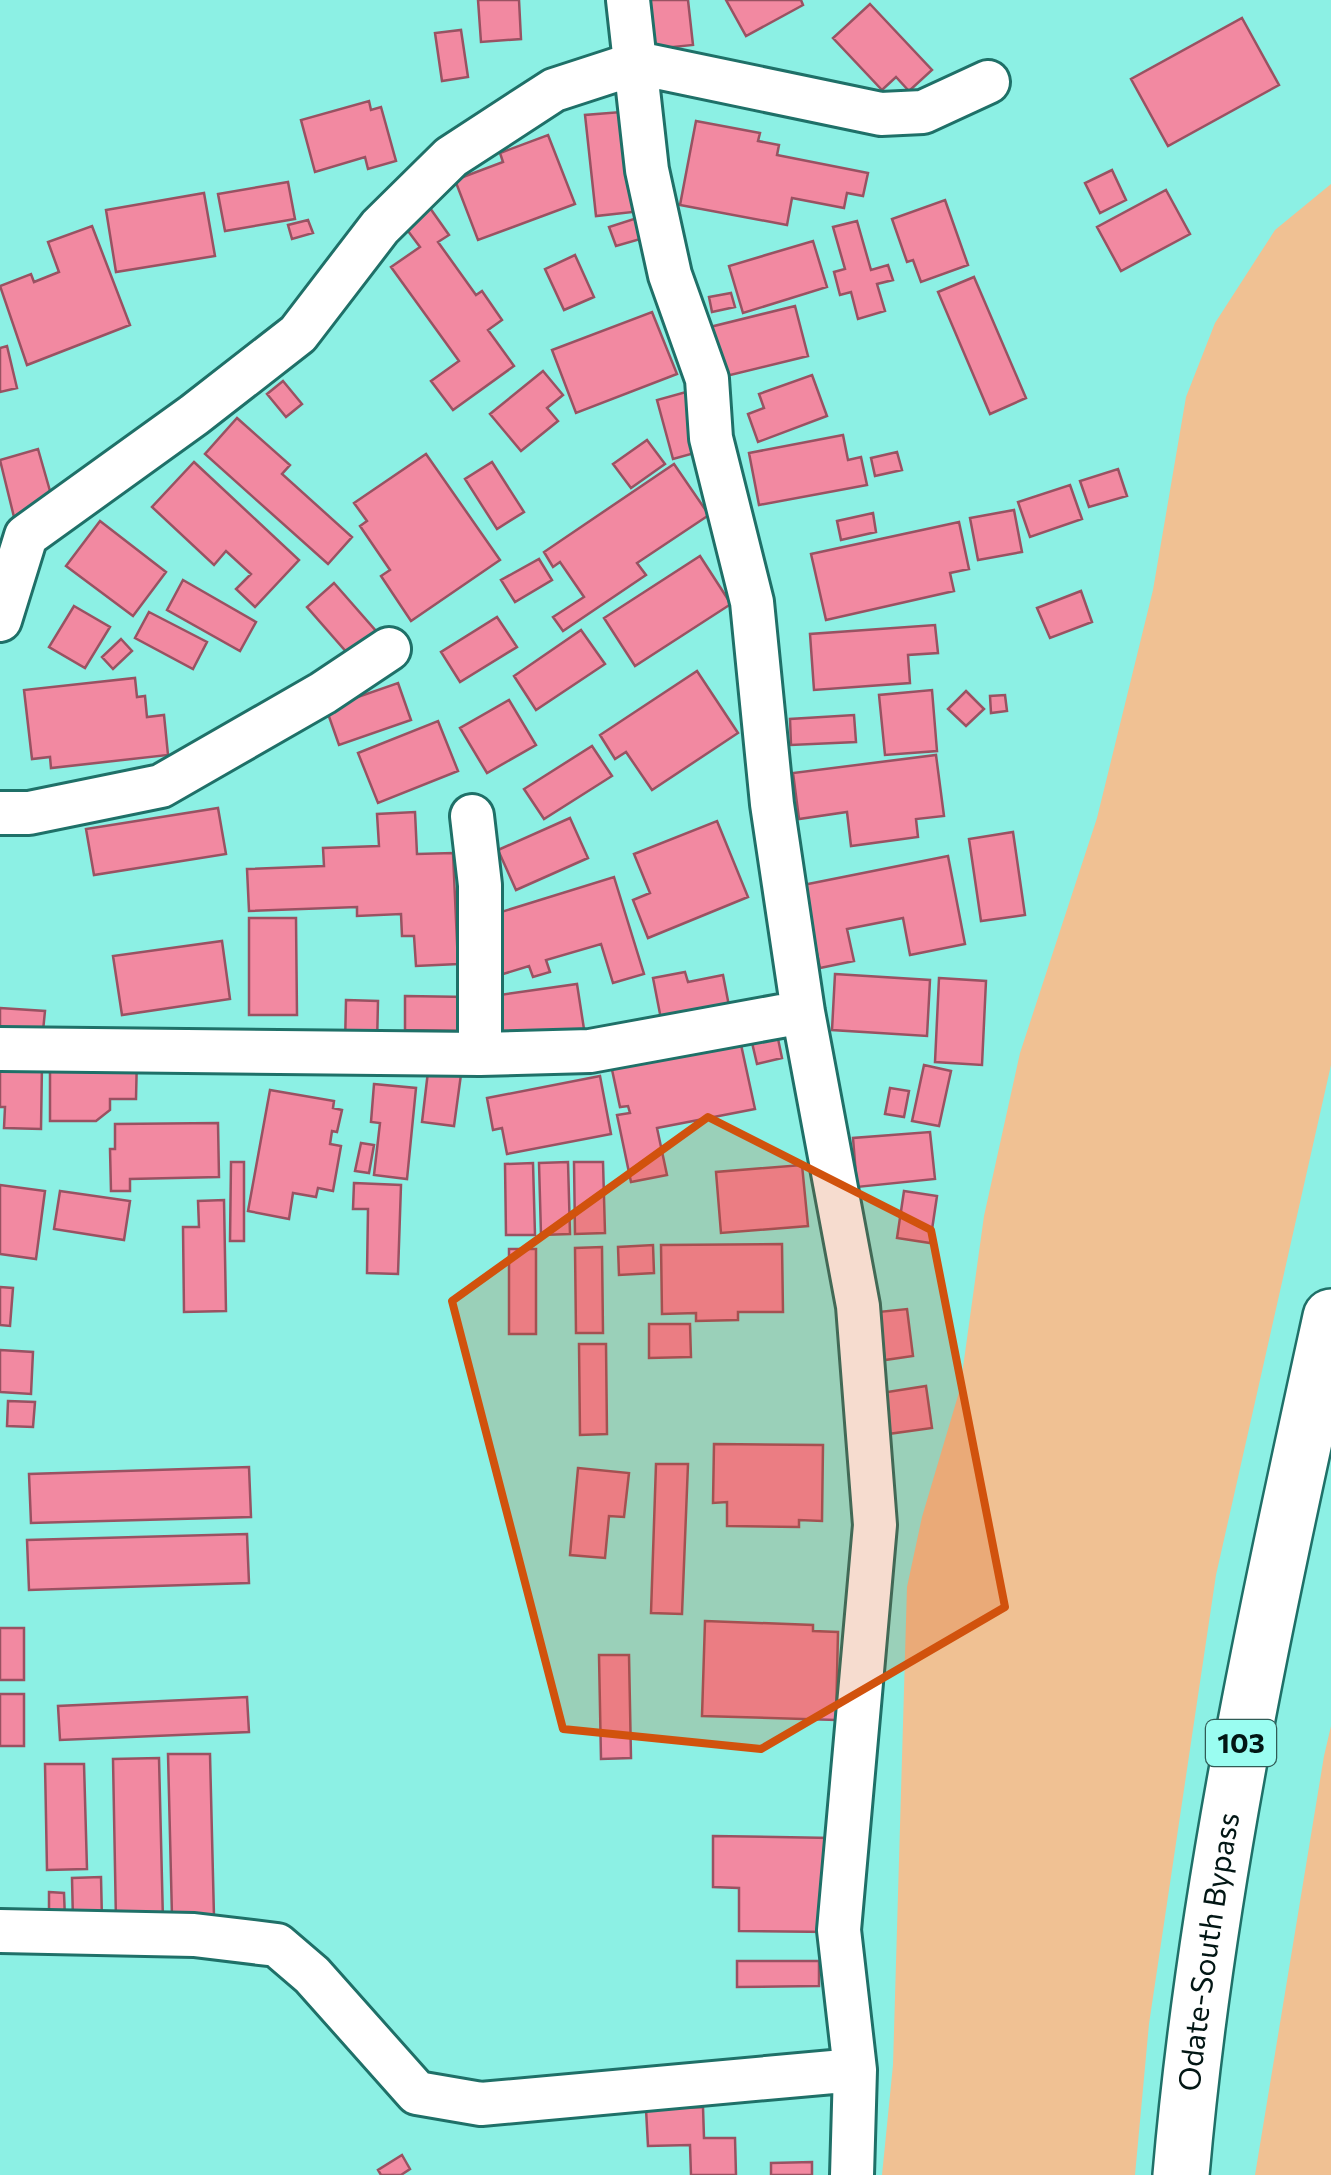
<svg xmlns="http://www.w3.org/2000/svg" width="1331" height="2175" font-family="Commissioner,sans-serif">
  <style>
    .green { fill: #f0c193 }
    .building { fill: #f289a1; stroke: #995262; stroke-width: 2.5 }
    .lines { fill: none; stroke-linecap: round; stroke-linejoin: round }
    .minor-casing { stroke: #1f7068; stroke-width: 48 }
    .trunk-casing { stroke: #1f7068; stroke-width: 60 }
    .minor { stroke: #fff; stroke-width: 42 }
    .trunk { stroke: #fff; stroke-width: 55 }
    .marked { fill: #d1520d; fill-opacity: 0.2; stroke: #d1520d; stroke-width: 8; stroke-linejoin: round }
    .labels { text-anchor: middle; stroke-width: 8; stroke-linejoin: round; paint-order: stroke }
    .shield { fill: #9afdf1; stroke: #305b56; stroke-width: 2.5 }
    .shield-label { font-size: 28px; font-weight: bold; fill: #021614 }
    .street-label { font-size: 30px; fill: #021614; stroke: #9afdf1 }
  </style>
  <rect width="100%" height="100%" fill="#8cf0e4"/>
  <!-- green -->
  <path class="green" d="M1331,184V1065L1216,1575L1149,2024L1135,2175H882L893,2065L907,1587L922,1517L960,1389L984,1216L1020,1053L1097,818L1153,590L1186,397L1215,323L1275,230Z
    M1331,1726V2175H1255L1324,1756Z"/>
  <!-- building -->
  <path class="building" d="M478,0H519L521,39L481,42Z
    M648,0H688L693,45L654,49Z
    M726,0H801L803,5L746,36Z
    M870,4L932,70L909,91L896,77L882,90L833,38Z
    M1242,18L1279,85L1168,146L1131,79Z
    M461,30L468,77L442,81L435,33Z
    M369,101L371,110L381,107L396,161L368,169L365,157L315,172L301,120Z
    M621,112L633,212L596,216L585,115Z
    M696,121L760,133L758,141L779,145L777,155L868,173L863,196L847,193L844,208L792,198L787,225L680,205Z
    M548,135L575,204L478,240L455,180L503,162L500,153Z
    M1112,170L1126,200L1100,213L1085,183Z
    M288,182L295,219L225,231L218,194Z
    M1166,190L1190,234L1121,271L1097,227Z
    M204,193L215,256L116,272L106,210Z
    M945,200L968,265L921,282L913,260L907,262L892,219Z
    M430,208L449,235L438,242L476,295L482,291L502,320L488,330L514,366L453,410L431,381L459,361L391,267L420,247L405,227Z
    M637,218L644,238L616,246L609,227Z
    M308,220L313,233L292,239L288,225Z
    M857,221L871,270L888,265L893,280L877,284L885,311L858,319L851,292L840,295L834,272L845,269L833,227Z
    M92,226L130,325L27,365L0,286L31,274L34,282L59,272L48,242Z
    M813,241L827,287L743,313L729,266Z
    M575,255L594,297L564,310L545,269Z
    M974,277L1026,398L990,414L938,292Z
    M731,293L735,307L712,312L709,297Z
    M795,306L808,356L722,377L710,327Z
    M652,312L677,374L576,413L552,350Z
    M7,346L17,388L0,392V348Z
    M543,371L563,395L547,408L558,421L521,451L490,414Z
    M812,375L827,416L758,442L748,414L764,408L759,394Z
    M283,381L302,404L286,417L267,394Z
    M686,392L702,451L673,459L657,400Z
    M237,418L290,465L282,474L352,537L328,564L205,454Z
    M843,435L848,460L861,457L867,485L759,505L749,453Z
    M647,440L665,464L631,488L613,464Z
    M38,449L54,505L14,517L0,460Z
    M897,452L902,470L875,476L871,458Z
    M426,454L500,560L411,621L381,576L390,570L360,526L367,521L354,503Z
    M194,462L299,560L255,607L236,589L251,574L226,551L214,565L152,507Z
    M492,462L524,512L497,529L465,479Z
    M674,464L709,515L637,563L646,575L563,631L553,617L584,597L560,562L553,567L544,552Z
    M1118,469L1127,496L1089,507L1080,481Z
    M1070,485L1082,519L1030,537L1018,502Z
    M1014,510L1022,552L978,560L970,518Z
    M873,513L876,532L841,540L837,521Z
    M100,521L166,572L133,616L66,566Z
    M959,522L969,569L950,573L954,591L826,620L811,554Z
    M700,556L731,604L635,666L604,618Z
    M539,559L552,580L515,602L501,580Z
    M183,580L256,622L240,651L167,610Z
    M334,583L376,631L349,655L307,607Z
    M1081,591L1092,622L1050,638L1037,608Z
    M74,606L110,627L85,668L49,647Z
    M149,612L207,642L193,669L135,638Z
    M497,617L517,647L460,682L441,652Z
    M935,625L938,653L908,655L910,683L814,690L810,634Z
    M581,630L605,664L536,710L514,676Z
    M121,639L132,651L113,669L102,657Z
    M697,671L738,733L652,790L626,752L615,759L600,735Z
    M135,678L137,697L145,696L147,717L164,715L168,755L51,768L50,757L32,759L24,690Z
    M398,683L411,720L339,745L326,708Z
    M932,690L937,751L885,755L879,695Z
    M966,691L984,709L966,726L948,709Z
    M1005,695L1007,711L991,713L990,696Z
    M509,700L536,745L487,773L460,728Z
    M854,715L856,742L791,745L790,719Z
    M438,721L458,771L378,803L358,753Z
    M592,746L612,776L544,819L524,789Z
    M936,755L944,816L916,819L918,837L851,846L847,812L799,819L793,773Z
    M218,808L226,854L94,875L86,829Z
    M415,812L417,854L453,853L458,964L416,966L414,936H402L401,914L357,916V907L249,911L247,869L324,866L323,848L379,846L377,814Z
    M570,818L588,858L516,890L498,850Z
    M717,821L748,897L648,938L633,900L650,893L634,854Z
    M1013,832L1025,915L981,921L969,839Z
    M948,856L965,944L910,955L903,918L847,929L854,961L820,968L803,885Z
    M614,877L644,974L613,983L601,944L546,960L550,972L533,977L529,966L500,975L482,918Z
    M249,918H296L297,1015H249Z
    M222,941L230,999L122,1015L113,956Z
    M685,972L688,982L723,975L729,1006L661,1019L653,978Z
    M835,974L930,980L927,1036L832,1030Z
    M939,978L986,981L982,1065L935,1062Z
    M577,984L584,1029L500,1041L493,996Z
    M405,996L469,997V1031L405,1030Z
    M346,1000L378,1001L377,1045H345Z
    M0,1008L45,1011L43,1031L0,1028Z
    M776,1029L782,1058L757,1064L750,1034Z
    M740,1040L755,1109L657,1128L667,1175L631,1182L617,1115L630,1113L628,1106L620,1107L611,1065Z
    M50,1056H137L136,1099H110V1110L96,1121H50Z
    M0,1063L42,1064L41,1129L4,1128L5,1107H0Z
    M429,1063L462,1067L454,1126L422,1122Z
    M924,1065L951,1071L939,1126L912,1121Z
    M600,1076L611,1134L507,1154L502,1128L493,1130L487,1098Z
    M374,1084L416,1088L407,1179L374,1175L380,1123L371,1122Z
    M890,1088L909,1091L904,1117L885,1114Z
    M270,1090L334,1101L333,1108L342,1110L337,1132L332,1131L330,1144L341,1146L333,1191L318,1188L316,1197L293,1193L289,1219L248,1211Z
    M218,1123L219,1177L130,1179V1191H111L110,1149H115V1124Z
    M930,1132L935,1179L857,1187L853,1138Z
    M361,1143L374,1145L369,1173L355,1171Z
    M231,1162H244V1241H230Z
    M568,1162L570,1234L541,1235L539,1163Z
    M574,1162H603L605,1233L575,1234Z
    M533,1163L535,1235H506L505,1164Z
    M802,1165L808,1226L721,1233L716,1172Z
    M354,1183L401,1185L398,1274L367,1273L368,1209H353Z
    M0,1185L45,1191L36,1259L0,1254Z
    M60,1191L130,1201L124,1240L54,1229Z
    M904,1191L937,1196L930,1243L897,1238Z
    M224,1200L226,1311L184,1312L183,1227H199L198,1201Z
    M782,1244L783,1312H738V1320L696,1321V1313L662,1314L661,1245Z
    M653,1245L654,1273L619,1275L618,1247Z
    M602,1247L603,1333H576L575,1248Z
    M509,1249H536V1334H509Z
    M0,1287L13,1288L10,1326L0,1325Z
    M907,1309L913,1356L885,1360L878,1312Z
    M649,1324H690L691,1357L649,1358Z
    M579,1344H606L607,1434L580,1435Z
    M0,1350L33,1352L31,1394L0,1392Z
    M926,1386L932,1428L888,1434L881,1393Z
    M8,1401L35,1402L33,1427L7,1426Z
    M714,1444L823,1445L822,1521L799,1520V1527L727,1526V1502L713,1503Z
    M656,1464H688L682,1614L651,1613Z
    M249,1467L251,1517L31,1523L29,1474Z
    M578,1468L629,1473L624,1517L609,1516L605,1558L570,1555Z
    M247,1534L249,1583L29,1590L27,1540Z
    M705,1621L813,1625V1631L838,1632L836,1720L702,1716Z
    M0,1628H24V1680H0Z
    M599,1655H629L631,1758L601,1759Z
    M0,1694H24V1746H0Z
    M247,1697L249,1732L60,1740L58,1706Z
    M168,1754H210L214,1917H172Z
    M159,1758L163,1921L116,1922L113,1759Z
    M45,1764H84L87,1869L47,1870Z
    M713,1836L832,1838L831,1932L739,1931V1888L713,1887Z
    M101,1877L102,1921H73L72,1878Z
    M49,1892L64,1893L65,1919H49Z
    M737,1961H819V1986L737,1987Z
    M703,2107L704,2138H735L736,2175H691L690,2145L648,2146L646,2109Z
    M402,2155L410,2169L401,2175H381L378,2170Z
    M812,2162V2175H771V2163Z"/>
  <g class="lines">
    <!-- minor casing -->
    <g class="minor-casing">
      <path id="minor" d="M628,0L647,170L670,275L707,379L711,438L752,602L772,804L803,1012L858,1306L875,1525L839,1930L855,2070L852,2175
        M0,620L26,536L194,415L298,334L380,227L451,157L554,90L637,63L881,114L923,112L988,82
        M0,813H29L161,786L323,693L389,649
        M472,816L480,885V1054
        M0,1049L480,1054L590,1051L803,1012
        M0,1931L194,1935L277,1945L312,1975L417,2093L481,2104L855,2070"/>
    </g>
    <!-- trunk casing -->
    <g class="trunk-casing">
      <g id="trunk">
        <path id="s1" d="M1181,2175C1206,1885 1269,1601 1331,1317"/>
      </g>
    </g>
    <!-- minor -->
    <use href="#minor" class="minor"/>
    <!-- trunk -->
    <use href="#trunk" class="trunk"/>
  </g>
  <!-- marked area -->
  <path class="marked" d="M708,1117L931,1230L1005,1607L761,1749L563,1729L452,1301Z"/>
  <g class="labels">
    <!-- shield labels -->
    <rect class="shield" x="1206" y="1720" width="70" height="46" rx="8"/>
    <g class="shield-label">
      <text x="1241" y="1753">103</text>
    </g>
    <!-- street labels -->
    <g class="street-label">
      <text dy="10" stroke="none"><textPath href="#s1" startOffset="225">Odate-South Bypass</textPath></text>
    </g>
  </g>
</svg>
